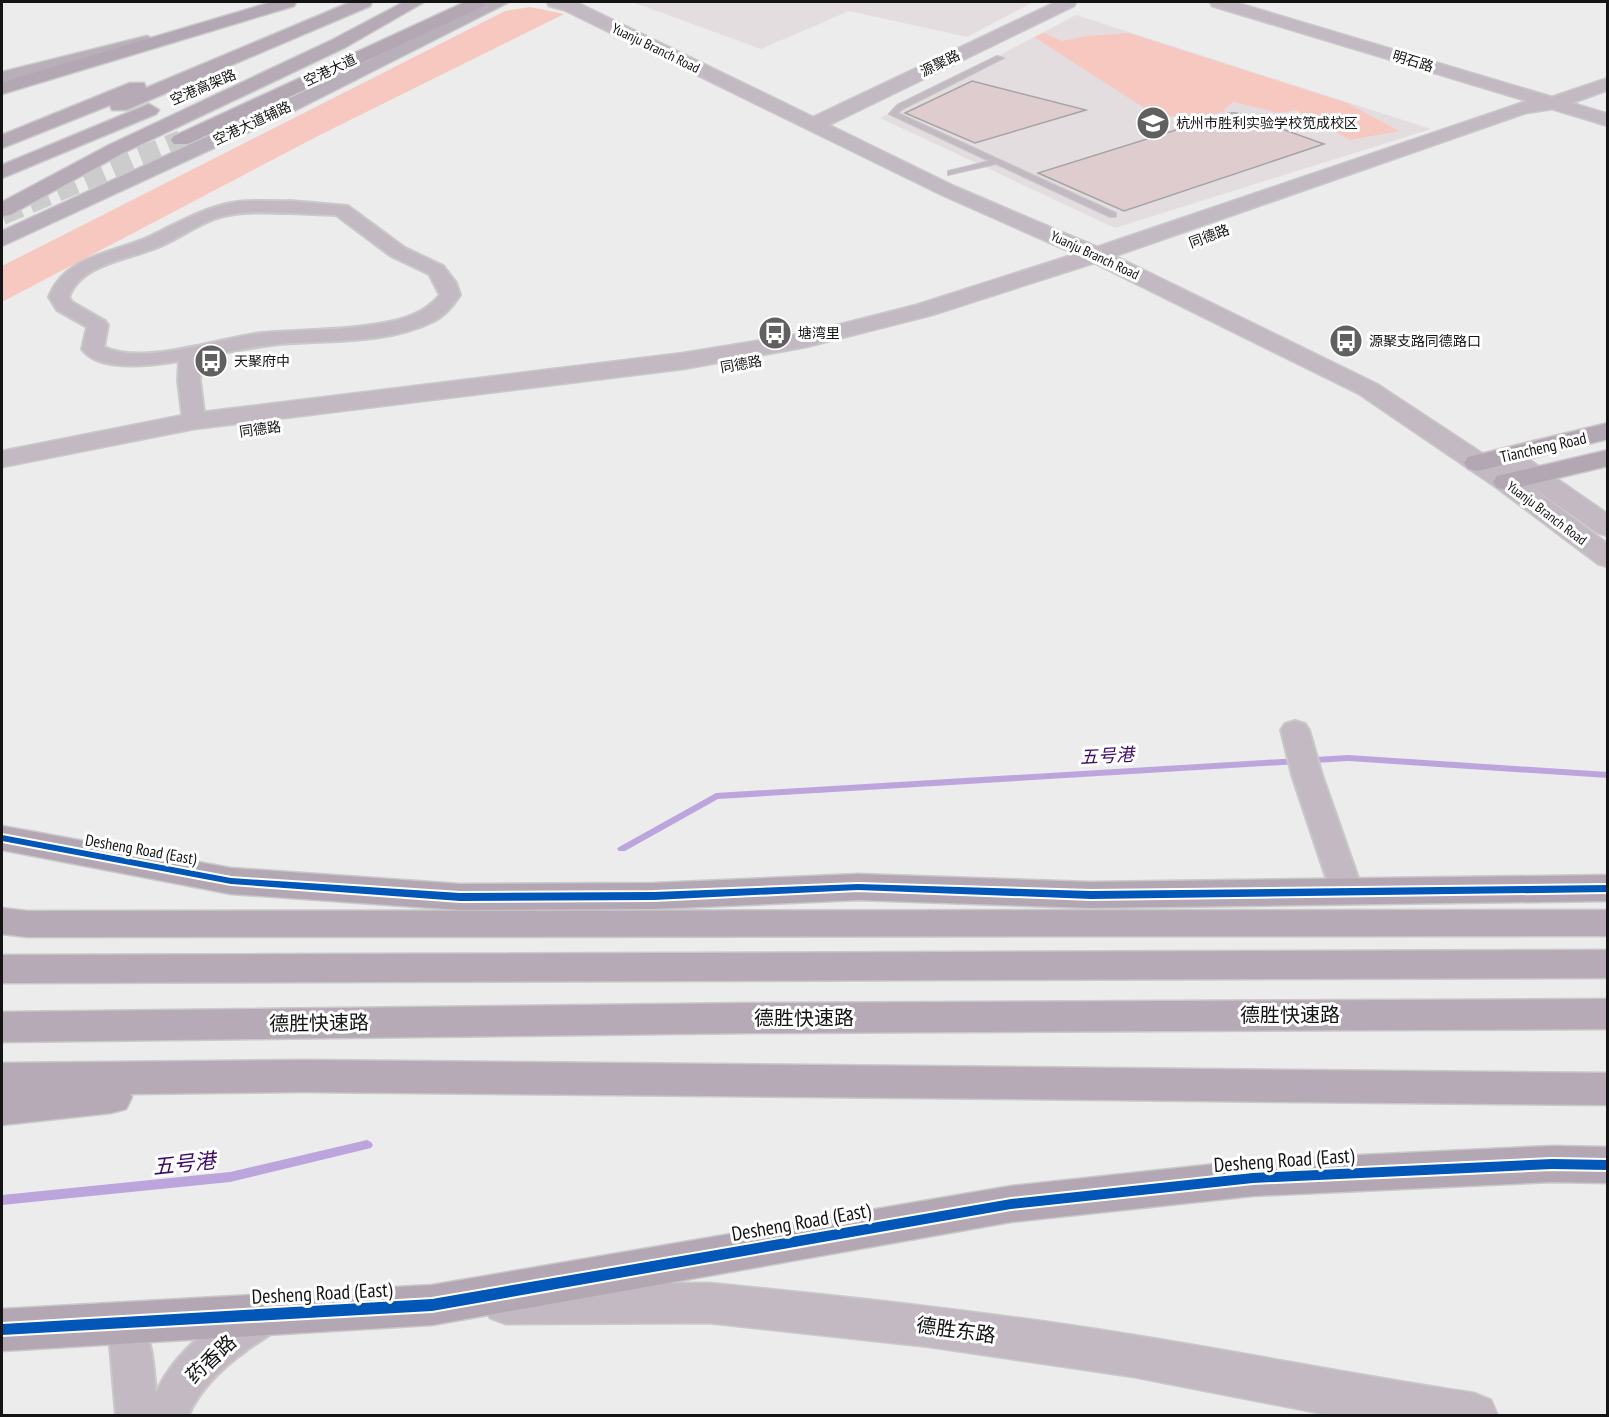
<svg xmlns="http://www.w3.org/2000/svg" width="1609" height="1417" font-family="'PT Sans Narrow','Noto Sans SC',sans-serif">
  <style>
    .built { fill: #e3dde0 }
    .green { fill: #f6c8bf }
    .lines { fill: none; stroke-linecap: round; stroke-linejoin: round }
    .stream { fill: #bca5dd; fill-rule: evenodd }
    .building { fill: #dfcccf; stroke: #a6a4a4; stroke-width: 1.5 }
    .primary-tunnel { stroke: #cdcccc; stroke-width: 20; stroke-dasharray: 20 10; stroke-linecap: butt }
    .service-casing { stroke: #cac9ca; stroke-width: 2 }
    .minor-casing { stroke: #cac9ca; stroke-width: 4 }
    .tertiary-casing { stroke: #cac9ca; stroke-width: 3 }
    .secondary-casing { stroke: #cac9ca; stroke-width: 3 }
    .primary-casing { stroke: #cac9ca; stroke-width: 3 }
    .trunk-casing { stroke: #cac9ca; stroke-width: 3 }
    .service { fill: #c2b9c2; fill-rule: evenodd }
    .minor { fill: #c2b9c2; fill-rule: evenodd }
    .tertiary { fill: #c2b9c2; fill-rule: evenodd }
    .secondary { fill: #b9afba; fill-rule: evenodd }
    .primary { fill: #b3a7b4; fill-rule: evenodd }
    .trunk { fill: #b5aab6; fill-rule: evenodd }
    .cycleway-casing { stroke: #fff; stroke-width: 4 }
    .cycleway { fill: #0057b8; fill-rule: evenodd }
    .labels { text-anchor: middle; stroke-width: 6; stroke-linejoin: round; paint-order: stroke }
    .far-street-label { font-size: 14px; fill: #151415; stroke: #fff }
    .far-poi-label { font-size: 14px; fill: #151415; stroke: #fff; text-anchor: start }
    .street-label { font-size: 16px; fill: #151415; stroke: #fff }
    .water-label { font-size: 18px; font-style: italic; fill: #3f0b6d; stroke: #fff }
    .near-street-label { font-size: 20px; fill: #151415; stroke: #fff }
    .near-water-label { font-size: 21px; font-style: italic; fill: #3f0b6d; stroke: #fff }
  </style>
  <rect width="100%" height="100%" fill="#edecec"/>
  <!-- built -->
  <path class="built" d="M632,2H1033L967,37L849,11L761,49Z
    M1076,15L1431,129L1115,228L880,118Z"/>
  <!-- green -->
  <path class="green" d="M530,7L564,14L318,136L2,302V266L505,11Z
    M1044,33L1062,41L1087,36L1128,33L1347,103L1399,131L1350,140L1296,110L1279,113L1234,102L1224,109L1227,111C1202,117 1173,120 1149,111L1034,37Z"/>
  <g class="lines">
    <!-- stream -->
    <path class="stream" d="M1348,755L1608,772V778L1348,761L718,799L625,851H619L617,849L619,847L716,793Z
      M367,1140L371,1142L373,1145L371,1148L230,1182L2,1205V1195L230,1172Z"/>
  </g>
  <!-- building -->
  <path class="building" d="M972,81L1086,110L975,143L905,113Z
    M1230,113H1237L1324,144L1124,211L1038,173Z"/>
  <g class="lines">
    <!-- primary-tunnel -->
    <path class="primary-tunnel" d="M2,215L181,140"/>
    <!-- service casing -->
    <g class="service-casing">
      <path id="service" d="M997,56L1004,58L903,109L898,113L1116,213V217H1110L996,164L948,175V171L989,161L889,114L897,105Z"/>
    </g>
    <!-- minor casing -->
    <g class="minor-casing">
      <path id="minor" d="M290,201L348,206L405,248L443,266L456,283L460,295C453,305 446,315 434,321C389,344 329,340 279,344C252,347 227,352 201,357L200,381L205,421L202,426H186L183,421L178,381L179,361C154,365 99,373 82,349L87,327L57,310L49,297C65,255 115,253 151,236C178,223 201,209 231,203C249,199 271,202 290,201ZM290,213L336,215L391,256L429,274L440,295C428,309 415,315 398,320C353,331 307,329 261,333C218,338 144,366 104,347L108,325L105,321L72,302L69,297C81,262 134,259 163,245C187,234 207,217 235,214C252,211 272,213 290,213Z
        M1295,721L1305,724L1309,730L1322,775L1363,892L1358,900L1347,903L1336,900L1331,892L1292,775L1281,730L1285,724Z
        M264,1299L278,1304L284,1317C276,1335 262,1338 247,1350C223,1367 200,1388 188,1416H116L110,1346L97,1324L103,1311C152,1293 153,1361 156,1393C175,1350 221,1315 264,1299Z"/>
    </g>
    <!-- tertiary casing -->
    <g class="tertiary-casing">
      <path id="tertiary" d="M547,2H576L813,117L1056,2H1076L1074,6L829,125L956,187L1097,247L1527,101L1212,6L1210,2H1234L1552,97L1608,78V90L1572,103L1608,114V126L1552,109L1526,113L1115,256L1377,384L1500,465L1494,458L1498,452L1508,450L1518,452L1608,514V536L1598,533L1529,485L1608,544V567L1598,564L1497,488L1359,394L1094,263L932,315L806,347L683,369L194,429L2,467V451L194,413L683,353L806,333L916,305L1075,254L942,195L564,10L549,6Z
        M709,1283C851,1297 992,1312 1133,1335C1247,1353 1360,1376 1474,1393L1491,1400L1498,1416H1334L1134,1377L930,1347L709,1323L506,1324L490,1318L483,1304L490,1290L506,1284Z"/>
    </g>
    <!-- secondary casing -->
    <g class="secondary-casing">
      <path id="secondary" d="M489,2H509L294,111L2,246V231L280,103Z
        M147,36L156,41L153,45L2,82V72Z"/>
    </g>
    <!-- primary casing -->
    <g class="primary-casing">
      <path id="primary" d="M272,2H296L294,6L2,94V82Z
        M465,2H486L484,6L188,144H174L171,140L174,136Z
        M1608,423V439L1478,471L1468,469L1464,463L1468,457Z
        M1608,450V466L1507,490L1497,488L1493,482L1497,476Z
        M2,826L231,868L460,884L654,883L858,874L1091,882L1608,875V901L1091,908L858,900L654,909L460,910L231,894L2,850Z
        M1552,1146L1608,1147V1183L1552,1182L1253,1196L1011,1222L432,1325L2,1351V1309L432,1285L1011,1186L1253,1160Z"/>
    </g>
    <!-- trunk casing -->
    <g class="trunk-casing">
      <path id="trunk" d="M351,2H372L370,6L126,110H112L110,105L2,148V135L130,83H144L146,88Z
        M404,2H424L344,48L123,153L10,215L2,216V202L109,145L332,40Z
        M149,104L159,110L156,114L2,178V165Z
        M2,908L27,911L1608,910V936L27,937L2,934Z
        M1608,950V978L2,983V955Z
        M1608,999V1029L752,1033L2,1042V1012L752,1003Z
        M304,1060L1608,1073V1105L304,1092L130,1094L132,1097L126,1109L111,1113L2,1125V1063Z"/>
    </g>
    <!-- service -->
    <use href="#service" class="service"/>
    <!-- minor -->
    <use href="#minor" class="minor"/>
    <!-- tertiary -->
    <use href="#tertiary" class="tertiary"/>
    <!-- secondary -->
    <use href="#secondary" class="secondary"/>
    <!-- primary -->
    <use href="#primary" class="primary"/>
    <!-- trunk -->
    <use href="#trunk" class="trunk"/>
    <!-- cycleway casing -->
    <g class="cycleway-casing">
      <path id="cycleway" d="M2,835L231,878L460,893L654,892L858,884L1091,891L1608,885V892L1091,899L858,890L654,900L460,901L231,884L2,841Z
        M1552,1159L1608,1160V1170L1552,1169L1253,1183L1011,1209L432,1311L2,1335V1324L432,1299L1011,1199L1253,1173Z"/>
    </g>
    <!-- cycleway -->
    <use href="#cycleway" class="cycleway"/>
  </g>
  <!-- icons -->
  <defs>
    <g id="school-disc" transform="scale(1.725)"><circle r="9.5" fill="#616060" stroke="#fff"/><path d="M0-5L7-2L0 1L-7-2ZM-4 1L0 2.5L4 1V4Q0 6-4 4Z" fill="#fff"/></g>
    <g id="bus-disc" transform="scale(1.725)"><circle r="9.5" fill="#616060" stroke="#fff"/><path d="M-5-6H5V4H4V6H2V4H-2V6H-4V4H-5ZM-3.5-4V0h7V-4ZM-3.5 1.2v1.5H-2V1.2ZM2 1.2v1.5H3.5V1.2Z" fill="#fff"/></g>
  </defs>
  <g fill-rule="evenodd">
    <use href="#school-disc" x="1153" y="123"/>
    <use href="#bus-disc" x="775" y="333"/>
    <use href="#bus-disc" x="1346" y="341"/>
    <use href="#bus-disc" x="211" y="361"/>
  </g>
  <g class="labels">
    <!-- far-street labels -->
    <g class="far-street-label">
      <text transform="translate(656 48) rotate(26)" y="5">Yuanju Branch Road</text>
      <text transform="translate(1413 61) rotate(17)" y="5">明石路</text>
      <text transform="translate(940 63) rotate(-26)" y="5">源聚路</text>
      <text transform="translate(330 70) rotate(-25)" y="5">空港大道</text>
      <text transform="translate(203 87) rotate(-23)" y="5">空港高架路</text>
      <text transform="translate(252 123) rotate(-25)" y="5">空港大道辅路</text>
      <text transform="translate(1209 236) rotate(-20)" y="5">同德路</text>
      <text transform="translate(1095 255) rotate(25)" y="5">Yuanju Branch Road</text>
      <text transform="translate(741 364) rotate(-10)" y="5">同德路</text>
      <text transform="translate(260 429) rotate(-8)" y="5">同德路</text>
      <text transform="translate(1547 513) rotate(37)" y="5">Yuanju Branch Road</text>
    </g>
    <!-- far-poi labels -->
    <g class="far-poi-label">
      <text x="1176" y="128">杭州市胜利实验学校笕成校区</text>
      <text x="798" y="338">塘湾里</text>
      <text x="1369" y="346">源聚支路同德路口</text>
      <text x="234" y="366">天聚府中</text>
    </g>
    <!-- street labels -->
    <g class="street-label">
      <text transform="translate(1543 447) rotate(-13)" y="6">Tiancheng Road</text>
      <text transform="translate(141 849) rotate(10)" y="6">Desheng Road (East)</text>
    </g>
    <!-- water labels -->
    <g class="water-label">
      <text transform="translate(1107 756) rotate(-3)" y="6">五号港</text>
    </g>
    <!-- near-street labels -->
    <g class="near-street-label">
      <text x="1290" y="1022">德胜快速路</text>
      <text x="804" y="1025">德胜快速路</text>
      <text transform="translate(319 1023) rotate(-1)" y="7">德胜快速路</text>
      <text transform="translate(1284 1160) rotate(-4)" y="7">Desheng Road (East)</text>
      <text transform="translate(801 1222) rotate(-10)" y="7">Desheng Road (East)</text>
      <text transform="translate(322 1293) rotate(-3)" y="7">Desheng Road (East)</text>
      <text transform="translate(956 1330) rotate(8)" y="7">德胜东路</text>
      <text transform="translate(211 1359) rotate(-43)" y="7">药香路</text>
    </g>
    <!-- near-water labels -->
    <g class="near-water-label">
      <text transform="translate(184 1164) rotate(-6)" y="7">五号港</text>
    </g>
  </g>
  <!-- border -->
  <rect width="1609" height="1417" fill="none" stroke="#151415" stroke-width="6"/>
</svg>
